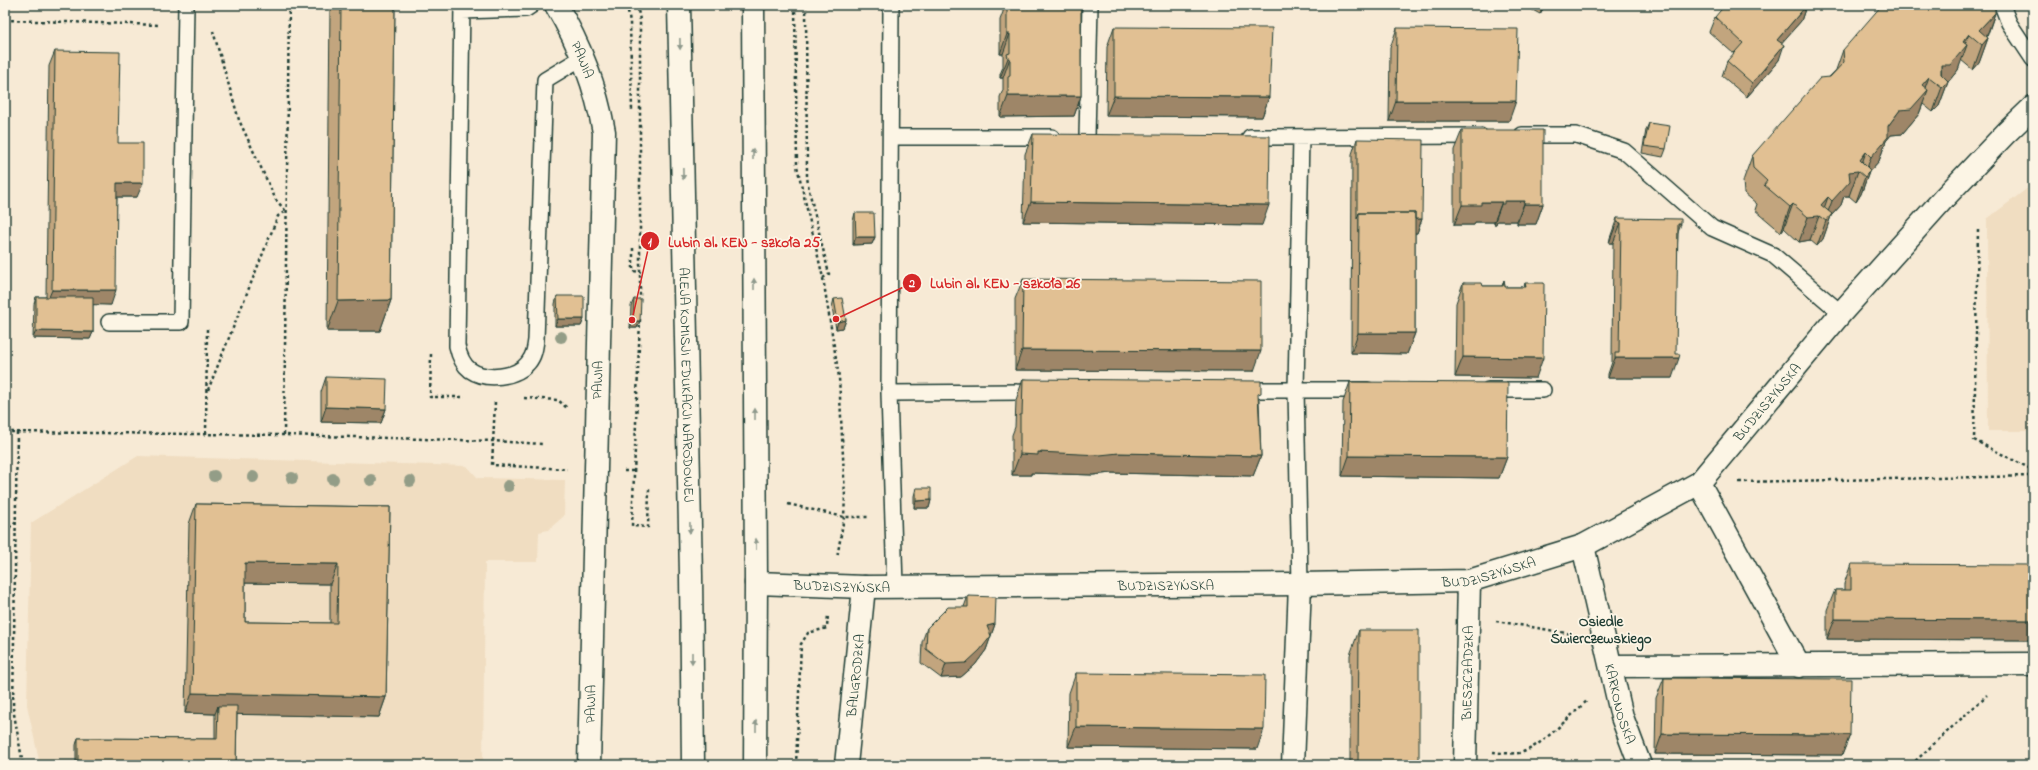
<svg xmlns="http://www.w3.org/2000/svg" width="2038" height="770" font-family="'Indie Flower',sans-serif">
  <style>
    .built { fill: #f0ddc1 }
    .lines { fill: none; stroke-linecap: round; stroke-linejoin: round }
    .service-casing { stroke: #1f3d34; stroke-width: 18 }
    .pedestrian-casing { stroke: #1f3d34; stroke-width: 25 }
    .minor-casing { stroke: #1f3d34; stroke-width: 25 }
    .secondary-casing { stroke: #1f3d34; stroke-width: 25 }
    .path { stroke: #1f3d34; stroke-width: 2.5; stroke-dasharray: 3 3; stroke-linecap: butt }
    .service { stroke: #fcf5e5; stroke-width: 15 }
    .pedestrian { stroke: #fcf5e5; stroke-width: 22 }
    .minor { stroke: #fcf5e5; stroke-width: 22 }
    .secondary { stroke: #fcf5e5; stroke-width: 22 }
    .tree { fill: #939d87 }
    .wall { fill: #c2a57e; stroke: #1f3d34; fill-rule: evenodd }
    .shaded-wall { fill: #9e8667; stroke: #1f3d34 }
    .building { fill: #e1c093; stroke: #1f3d34; fill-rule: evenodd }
    .oneway { fill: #8e998c }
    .labels { text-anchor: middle; stroke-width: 3.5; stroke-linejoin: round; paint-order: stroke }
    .street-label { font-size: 14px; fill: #1f3d34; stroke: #fcf5e5 }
    .neighbourhood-label { font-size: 15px; font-weight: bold; fill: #1f3d34; stroke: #fcf5e5 }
    .leader { fill: none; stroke: #d62828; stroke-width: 1.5 }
    .callout-dot { fill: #d62828; stroke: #fcf5e5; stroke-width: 1.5 }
    .mark-label { font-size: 12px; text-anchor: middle; font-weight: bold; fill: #fff }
    .callout-label { font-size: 15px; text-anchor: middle; font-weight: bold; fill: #d62828; stroke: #fcf5e5; stroke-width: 3.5; stroke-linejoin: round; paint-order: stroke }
  </style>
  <rect width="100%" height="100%" fill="#f7ead5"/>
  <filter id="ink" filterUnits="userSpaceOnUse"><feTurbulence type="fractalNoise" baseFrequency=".025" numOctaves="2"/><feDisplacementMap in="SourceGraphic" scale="8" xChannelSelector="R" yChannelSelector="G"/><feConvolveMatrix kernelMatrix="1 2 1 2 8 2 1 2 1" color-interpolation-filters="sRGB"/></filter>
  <g filter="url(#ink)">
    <!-- built -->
    <path class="built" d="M2033,184V431H1988L1987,219Z
      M138,456L467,466L478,478L565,480L564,516L548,530L539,532L538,562H485L483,765H40L27,705L31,523Z"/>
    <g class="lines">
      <!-- service casing -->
      <g class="service-casing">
        <path id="service" d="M462,5L457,346C459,355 462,364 470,370C486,381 516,378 528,363C534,356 535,348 536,340L545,80L583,57
          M891,5L889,393L895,586
          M2002,5L2009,23L2033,59
          M462,11L526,9L532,5
          M1522,135H1576L1624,151L1712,228L1773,255L1841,313
          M891,137H1052
          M1087,137L1090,5
          M1250,137L1480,136
          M109,322H181L186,5
          M1242,390H1368
          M1488,390H1543
          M889,393L1038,392
          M1300,584L1296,390L1301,137"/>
      </g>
      <!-- pedestrian casing -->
      <g class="pedestrian-casing">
        <g id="pedestrian">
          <path d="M1699,483L1799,666"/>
          <path id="s1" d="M1583,546L1622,717L1640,765"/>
          <path d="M1611,666L2033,664"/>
          <path d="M1293,765L1300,584"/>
          <path id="s2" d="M1465,765L1469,581"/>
        </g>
      </g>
      <!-- minor casing -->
      <g class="minor-casing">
        <g id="minor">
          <path id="s3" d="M556,5C580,45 596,86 604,132L589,765"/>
          <path id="s4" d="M756,583L864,587L1300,584L1469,581L1583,546L1699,483L1841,313L1945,197L2006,133L2033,107"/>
          <path id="s5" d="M846,765L864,587"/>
        </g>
      </g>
      <!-- secondary casing -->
      <g class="secondary-casing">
        <g id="secondary">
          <path id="s6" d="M679,5L691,575L693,765"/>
          <path d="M753,5L756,583L755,765"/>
        </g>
      </g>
      <!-- path -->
      <path class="path" d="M627,5L630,22L632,111
        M637,5L640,20V302
        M795,5L797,166L823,278L839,377L845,496L844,517L837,558
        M806,5L807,177L809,190L829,274L823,278
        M5,20L160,25
        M1978,230L1974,440L2033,470
        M633,248V271L641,272
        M640,319L632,526L648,527L649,489
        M431,354L430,397H465
        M208,390L278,216L286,211L276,200L239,120L213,31
        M524,398L558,400L567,408
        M495,402L492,465L567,469
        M5,432L284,435L493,441L543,444
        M17,432L13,708L23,765
        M206,434L207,329
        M284,435L289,5
        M624,471H634
        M1739,482L2033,476
        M788,504L844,517H868
        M5,532L16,521
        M1496,621L1572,634
        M1493,752C1501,753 1511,754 1519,753C1538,750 1573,713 1588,700
        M5,760L10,765
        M796,765L801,644L808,633L827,628L828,614
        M1911,765L1987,695"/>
      <!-- service -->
      <use href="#service" class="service"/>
      <!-- pedestrian -->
      <use href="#pedestrian" class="pedestrian"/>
      <!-- minor -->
      <use href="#minor" class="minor"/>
      <!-- secondary -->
      <use href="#secondary" class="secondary"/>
    </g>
    <!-- trees -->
    <g class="tree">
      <circle cx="561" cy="337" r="6"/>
      <circle cx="214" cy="476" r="6"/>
      <circle cx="253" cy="477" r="6"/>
      <circle cx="292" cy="478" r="6"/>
      <circle cx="333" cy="479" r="6"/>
      <circle cx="371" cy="480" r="6"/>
      <circle cx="410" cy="481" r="6"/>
      <circle cx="508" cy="486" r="6"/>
    </g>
    <!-- wall -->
    <path class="wall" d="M330,5H395L391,300L380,331H327Z
      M1003,5H1081V96L1074,116L1000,117V97L1003,90V78H1000V74L1003,67V54H1000V20L1003,12Z
      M1523,5H1545L1540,14Z
      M1806,6L1801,21L1781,43L1779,60L1747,97L1722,76L1727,61L1734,54L1709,32L1715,17Z
      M1995,13L1987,37L1988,38L1979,63L1973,70L1961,60L1958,70L1948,82L1939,106L1933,112L1923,104L1919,114L1902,134L1891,135L1886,141L1879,161L1869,172L1861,194L1856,202L1849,196H1844L1841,205L1831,216L1823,239L1817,246L1810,240L1799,242L1784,228L1781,232L1755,210L1757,204L1744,193L1743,181L1752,156L1836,70L1843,50Z
      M1114,27L1269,97L1262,117L1106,116L1107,47Z
      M1397,28L1509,121H1389L1390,48Z
      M55,51L118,143L137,197H117L111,305L93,304V332L90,339L33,338L34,304L36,297H46L49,66Z
      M1649,123L1666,149L1663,157L1642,153L1646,130Z
      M1462,130L1543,204L1536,224H1517V221H1497L1496,224H1494V222H1475L1474,225H1454V150Z
      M1033,134L1262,225L1023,222L1025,154Z
      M1357,139L1422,219L1417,233H1415V333L1407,354L1351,353L1352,154Z
      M855,213L875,237L872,244L853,245V221Z
      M1617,218L1678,232L1672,378H1608V374L1612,362L1613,243H1609L1610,238Z
      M1023,279L1254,371L1015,370V299Z
      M1504,280L1505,287H1524L1525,283L1536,378L1455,377L1456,303L1463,283L1483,286H1502Z
      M557,296L584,319L581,326H555V304Z
      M634,299L640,321L637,328H630L631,306Z
      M834,299L846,320L843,328L836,329L832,307Z
      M326,377L386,409L381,423L321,422V392Z
      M1023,379L1259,399L1261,456L1253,476L1111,473L1093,475L1031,473V475H1012V435L1015,427L1016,400Z
      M1350,382L1507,457L1499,478L1342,476L1343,402Z
      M916,488L931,500L929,508H914V496Z
      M196,504L390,507L386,697L379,717L237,714L236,765H76V745L78,738L215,739V714L185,713L189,524ZM245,583L330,584V623L245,622Z
      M1851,564L2031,640L1827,639V610L1835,590H1844V584Z
      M968,596L995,624L986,650L975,665L961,677L941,678L921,663L922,642L927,628L964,607Z
      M1359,630L1419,765H1350V655Z
      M1076,673L1257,749L1068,747L1069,693Z
      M1664,678L1850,735L1842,755L1655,754L1656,698Z"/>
    <!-- shaded-wall -->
    <path class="shaded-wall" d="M1543,5H1545L1540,14Z
      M1806,6L1801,21L1772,54L1777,40Z
      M1995,13L1986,38L1979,30Z
      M1007,34H1010L1003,54H1000Z
      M1969,34L1963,49L1967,45L1958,70L1948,82L1939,106L1933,112L1942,87L1941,65L1963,42Z
      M1988,38L1979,63L1973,70L1982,45Z
      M1784,45L1779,60L1747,97L1752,83Z
      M1008,58H1010L1003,78H1000Z
      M1929,77L1922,96L1928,90L1919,114L1902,134L1891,135L1886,141L1879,161L1869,172L1861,194L1856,202L1865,177L1864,176L1871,157L1888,126L1900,110Z
      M1008,96H1081L1074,116L1000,117Z
      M1114,96L1269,97L1262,117L1106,116Z
      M1396,101H1516L1509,121H1389Z
      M1866,152L1859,172L1858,171L1849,196H1844L1841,205L1831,216L1823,239L1817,246L1826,221L1825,220L1832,201L1849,172L1860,160Z
      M117,183H143L137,197H112Z
      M1828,197L1821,217L1819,216L1810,240L1799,242L1808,217L1821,205Z
      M1504,201H1525L1517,221H1497L1496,224H1494L1501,204Z
      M1031,202L1269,205L1262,225L1023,222Z
      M1481,202H1502L1494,222H1475L1474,225H1454L1462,205Z
      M1524,204H1543L1536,224H1517Z
      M1793,204L1784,228L1781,232L1790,207Z
      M1359,219H1422L1417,233H1359Z
      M1617,222L1621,223L1613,243H1609Z
      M1678,224H1681L1674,244Z
      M856,237H875L872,244L853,245Z
      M52,290H116L111,305L46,304Z
      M391,300L380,331H327L338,301Z
      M558,319H584L581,326H555Z
      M846,320L843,328L836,329L838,322Z
      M633,321H640L637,328H630Z
      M36,331L93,332L90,339L33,338Z
      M1358,333H1415L1407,354L1351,353Z
      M1022,350L1261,351L1254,371L1015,370Z
      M1463,357L1543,358L1536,378L1455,377Z
      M1615,358H1679L1672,378H1608Z
      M326,407L386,409L381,423L321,422Z
      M1038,452L1119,453L1261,456L1253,476L1111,473L1093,475L1031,473V475H1012L1020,454Z
      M1349,456L1507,457L1499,478L1342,476Z
      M931,500L929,508H914L916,501Z
      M245,563L338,564L330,584L238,583Z
      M1835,619L2033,620V634L2031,640L1827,639Z
      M995,624L986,650L975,665L961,677L941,678L946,664L987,626Z
      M192,693L386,697L379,717L218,714V706L215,714L185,713Z
      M1076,727L1264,729L1257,749L1068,747Z
      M1662,734L1850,735L1842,755L1655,754Z"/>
    <!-- building -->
    <path class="building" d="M341,5H395L391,300L338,301Z
      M1007,5H1081V96H1008V77L1010,76V58H1008L1007,54L1010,53V34H1007Z
      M1725,5H1805L1806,6L1777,40L1784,45L1752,83L1727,61L1743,43L1715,17Z
      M1882,5H1995V13L1979,30L1988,38L1982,45L1969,34L1963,42L1967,45L1950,65H1941V74L1948,81L1942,87L1929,77L1922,85L1928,90L1911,109L1900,110L1888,126V137L1871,157L1866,152L1860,160L1870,170L1865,177L1858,171L1849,172L1850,181L1832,201L1828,197L1821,205L1832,214L1826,221L1819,216L1808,217L1793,204L1790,207L1764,185L1767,181L1753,168L1752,156L1820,78L1830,77L1844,62L1843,50Z
      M1114,27L1272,28L1269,97L1114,96Z
      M1397,28L1518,29L1516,101H1396Z
      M55,51L120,52L118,143H143V183H117L116,290H52Z
      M1649,123L1670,126L1666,149L1644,146Z
      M1462,130H1543V204H1524L1525,201H1504V204H1501L1502,202H1481V205H1462Z
      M1033,134L1270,136L1269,205L1031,202Z
      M1357,139L1423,140L1422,219H1415V213H1359L1357,219Z
      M855,213H874L875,237H856Z
      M1359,213H1415V333H1358Z
      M1617,218L1681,219V224H1678L1676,354H1680L1679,358H1615V353H1619L1621,223L1617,222Z
      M1023,279L1261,281V351L1022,350Z
      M1504,280L1505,287H1526L1525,283H1544L1543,358L1463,357V283H1482L1483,286H1503Z
      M557,296H584V319H558Z
      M36,297H93V332L36,331Z
      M842,298L846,320L838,322L834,299Z
      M634,299H641L640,321H633Z
      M326,377L387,379L386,409L326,407Z
      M1023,379L1261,381V393L1258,394L1261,456L1119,453L1100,455L1038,452V455L1020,454V415H1022Z
      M1350,382L1508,383L1507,457L1349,456Z
      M916,488H931V500L916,501Z
      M196,504L390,507L386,697L192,693ZM245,563L338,564L337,623L245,622Z
      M1851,564L2033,565V620L1835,619V590H1851Z
      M968,596L996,597L995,624L987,626L991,636L980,650L966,663L946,664L926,649L927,628L948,607H968Z
      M1359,630H1419V765H1358Z
      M1076,673L1265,675L1264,729L1076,727Z
      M1664,678L1851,679L1850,735L1662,734Z
      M218,706H237L236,765H78V738L217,739Z"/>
    <!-- one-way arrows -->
    <defs><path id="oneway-solid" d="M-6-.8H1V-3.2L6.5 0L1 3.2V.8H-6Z"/></defs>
    <g class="oneway">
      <use href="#oneway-solid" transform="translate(680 44) rotate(89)"/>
      <use href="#oneway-solid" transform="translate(753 154) rotate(-90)"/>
      <use href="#oneway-solid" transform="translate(683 174) rotate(89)"/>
      <use href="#oneway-solid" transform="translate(754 284) rotate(-90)"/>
      <use href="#oneway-solid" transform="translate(755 414) rotate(-90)"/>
      <use href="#oneway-solid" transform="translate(690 528) rotate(89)"/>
      <use href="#oneway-solid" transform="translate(756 544) rotate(-90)"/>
      <use href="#oneway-solid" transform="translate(692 658) rotate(90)"/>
      <use href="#oneway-solid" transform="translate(756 726) rotate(-90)"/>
    </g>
  </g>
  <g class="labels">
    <!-- street labels -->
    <g class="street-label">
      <text dy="5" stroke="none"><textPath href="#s3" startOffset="61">PAWIA</textPath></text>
      <text transform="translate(597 380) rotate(-88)" y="5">PAWIA</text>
      <text dy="5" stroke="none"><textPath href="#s6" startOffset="380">ALEJA KOMISJI EDUKACJI NARODOWEJ</textPath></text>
      <text dy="5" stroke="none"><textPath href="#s4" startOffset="1070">BUDZISZYŃSKA</textPath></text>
      <text dy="5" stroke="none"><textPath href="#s4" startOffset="734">BUDZISZYŃSKA</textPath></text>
      <text dy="5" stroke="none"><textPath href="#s4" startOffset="410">BUDZISZYŃSKA</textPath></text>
      <text dy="5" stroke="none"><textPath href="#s4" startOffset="86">BUDZISZYŃSKA</textPath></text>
      <text dy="5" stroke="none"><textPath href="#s2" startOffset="92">BIESZCZADZKA</textPath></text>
      <text dy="5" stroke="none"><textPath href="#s5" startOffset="90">BALIGRODZKA</textPath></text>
      <text dy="5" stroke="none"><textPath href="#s1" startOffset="162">KARKONOSKA</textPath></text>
      <text transform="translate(590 704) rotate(-89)" y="5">PAWIA</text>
    </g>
    <!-- neighbourhood labels -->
    <g class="neighbourhood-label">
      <text x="1601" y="626">Osiedle<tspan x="1601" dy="17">Świerczewskiego</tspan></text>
    </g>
  </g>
  <!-- callouts -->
  <path class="leader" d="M632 320L650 241M836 319L912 283"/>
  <g class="callout-dot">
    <circle cx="632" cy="320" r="4"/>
    <circle cx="836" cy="319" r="4"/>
    <circle cx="650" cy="241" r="10"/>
    <circle cx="912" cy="283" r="10"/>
  </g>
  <g class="mark-label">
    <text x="650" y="246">1</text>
    <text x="912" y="287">2</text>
  </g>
  <g class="callout-label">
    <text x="744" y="247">Lubin al. KEN - szkoła 25</text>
    <text x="1005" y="288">Lubin al. KEN - szkoła 26</text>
  </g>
  <!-- margin -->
  <rect width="2038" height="770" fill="none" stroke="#fcf5e5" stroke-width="20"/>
  <rect x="10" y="10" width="2018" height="750" fill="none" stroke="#1f3d34" stroke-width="1.5" filter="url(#ink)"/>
</svg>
